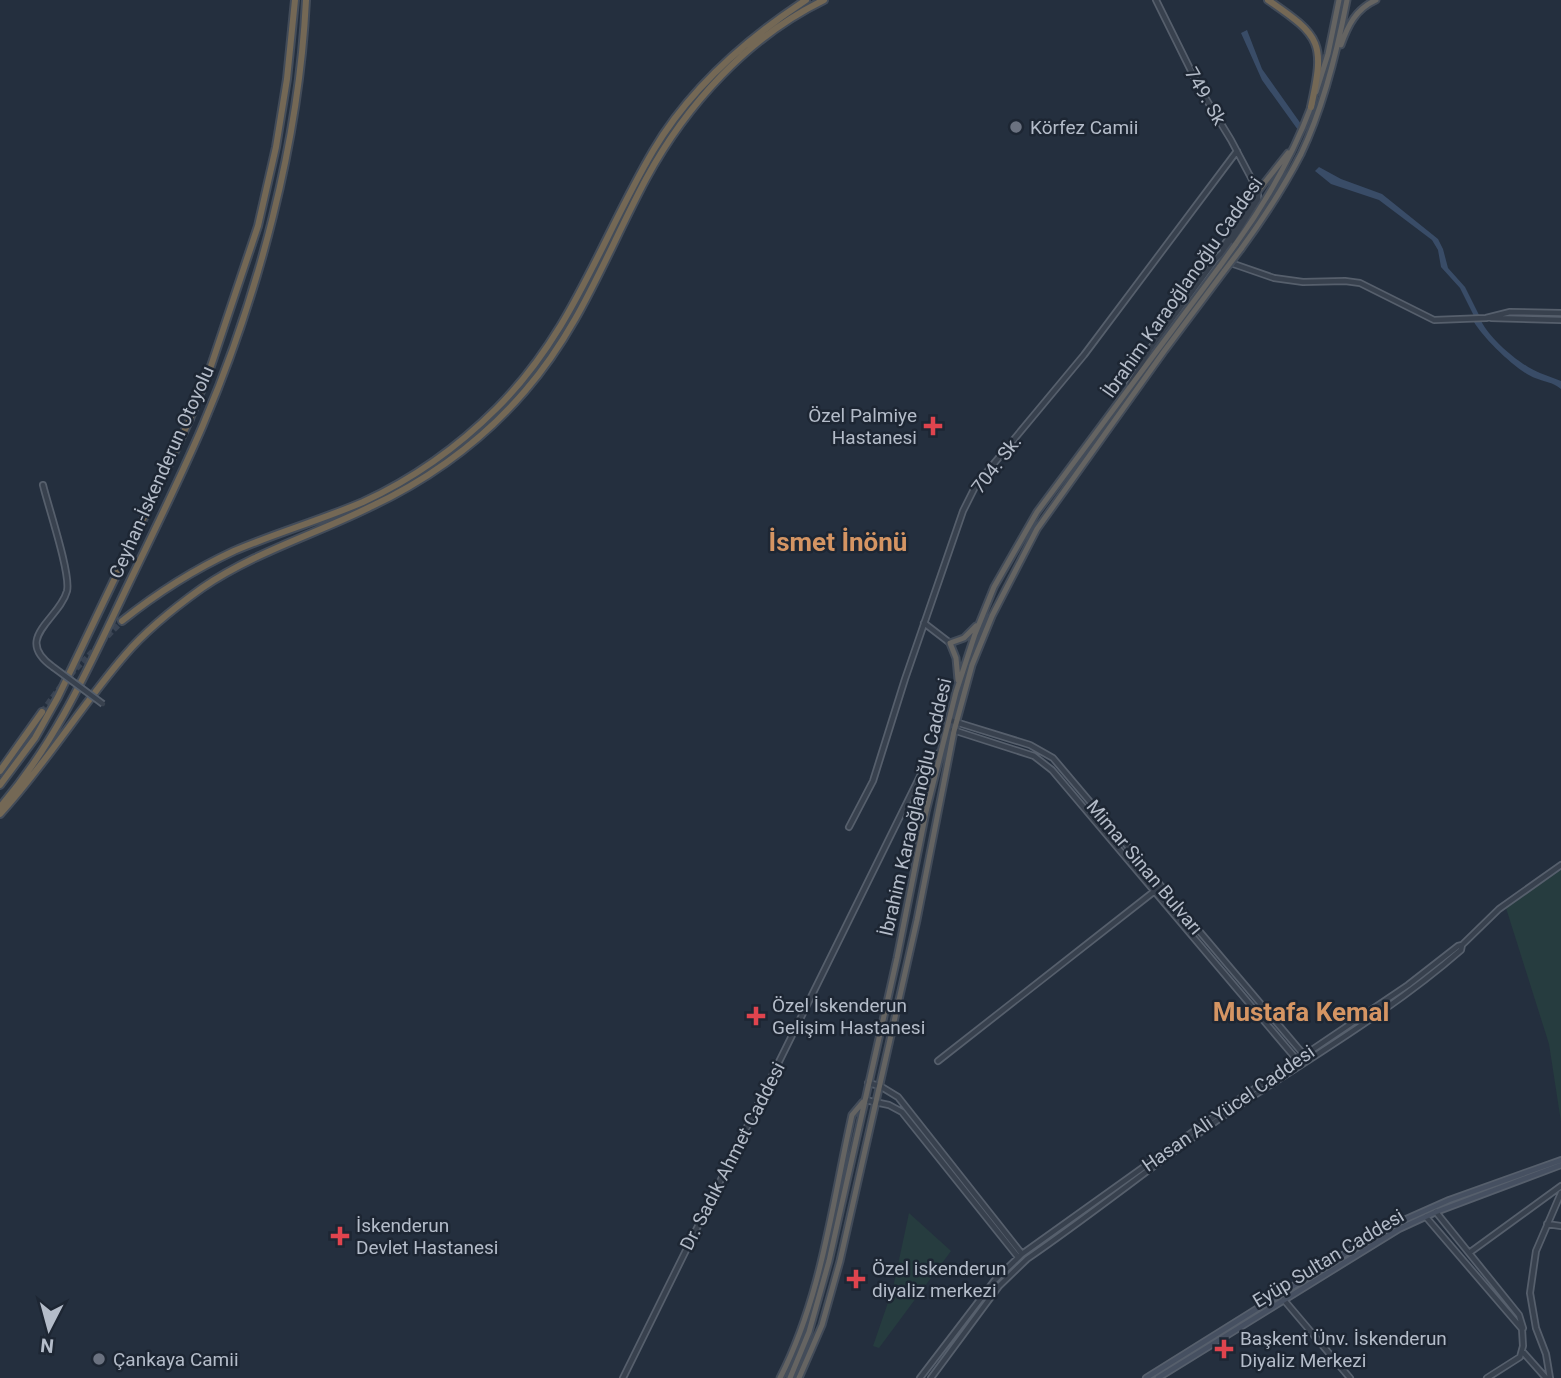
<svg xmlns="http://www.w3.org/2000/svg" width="1561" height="1378" font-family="Roboto,sans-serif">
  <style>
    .green { fill: #263c3f }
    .water { fill: #394c67 }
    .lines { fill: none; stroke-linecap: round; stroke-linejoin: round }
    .motorway-tunnel { stroke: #3a4453; stroke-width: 6; stroke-dasharray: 6 3; stroke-linecap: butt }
    .tertiary-casing { stroke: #565f6c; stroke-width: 8 }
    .secondary-casing { stroke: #565f6c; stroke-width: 8 }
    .trunk-casing { stroke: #434c59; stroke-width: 9 }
    .motorway-casing { stroke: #434c59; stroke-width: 10 }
    .tertiary { stroke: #38414e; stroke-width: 4.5 }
    .secondary { stroke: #465061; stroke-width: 4.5 }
    .trunk { stroke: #656462; stroke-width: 5 }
    .motorway { stroke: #746855; stroke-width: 6 }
    .tertiary-bridge-casing { stroke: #565f6c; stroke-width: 8; stroke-linecap: butt }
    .trunk-bridge-casing { stroke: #434c59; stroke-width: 9; stroke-linecap: butt }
    .tertiary-bridge { stroke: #38414e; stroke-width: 4.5 }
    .trunk-bridge { stroke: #656462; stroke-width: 5 }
    .worship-dot { fill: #6b7280; stroke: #1d2633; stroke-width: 2.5 }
    .health-dot { fill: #e0444e; stroke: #1d2633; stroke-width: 2.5 }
    .labels { text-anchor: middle; stroke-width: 5; stroke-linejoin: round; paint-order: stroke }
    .street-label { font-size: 19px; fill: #b4bcc9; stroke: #1d2633 }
    .poi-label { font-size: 19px; fill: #b4bcc9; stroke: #1d2633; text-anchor: start }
    .district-label { font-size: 26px; font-weight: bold; fill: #d59563; stroke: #1d2633 }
  </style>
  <rect width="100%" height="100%" fill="#242f3e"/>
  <!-- green -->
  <path class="green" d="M1561,870V1122L1549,1044L1506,908Z
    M909,1213L951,1251L879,1348L873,1346L893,1288Z"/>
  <!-- water -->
  <path class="water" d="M1247,30L1262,69L1301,124L1298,130L1262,80L1241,33Z
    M1319,167L1341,179L1382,194L1438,239L1443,249L1448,268L1465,287L1479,315L1474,316L1460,288L1441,267L1438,250L1432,240L1379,200L1331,184L1315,171Z
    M1481,321C1491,340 1520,365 1540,373C1547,376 1554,378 1561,381V389C1553,382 1545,382 1535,378C1518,372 1483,338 1474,322Z"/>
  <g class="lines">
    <!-- motorway-tunnel -->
    <path class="motorway-tunnel" d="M70,675L122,621
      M42,712L61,686"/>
    <!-- tertiary casing -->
    <g class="tertiary-casing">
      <path id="tertiary" d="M1223,250L1224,245L1258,196
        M1222,260L1274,278L1303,282L1345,281L1360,283L1434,320L1486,318L1510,312L1561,313
        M1491,318L1561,320
        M1130,384L1150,349L1216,259L1228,247L1258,199V191L1231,140L1200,89L1156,0
        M43,485C48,506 71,574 67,591C59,620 12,638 53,667
        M924,623L950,643
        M949,720L1030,745L1053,758L1304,1055
        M953,730L1034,756L1052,770L1297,1060
        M849,827L873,781L905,679L963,511L976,485L1084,355L1237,151
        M938,1061L1161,886
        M868,1083L880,1086L898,1097L1022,1254
        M865,1100L889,1105L902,1112L1018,1257
        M1436,1212L1519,1315L1523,1328
        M1426,1217L1522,1329
        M1547,1224L1561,1226
        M1469,1253L1561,1186
        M1284,1300L1350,1378
        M1522,1351L1546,1378
        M623,1378L922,772L926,765L940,752
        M920,1378L995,1280L1022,1254L1229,1106L1408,985L1458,946L1462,945L1499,909L1561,865
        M931,1378L999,1286L1027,1259C1094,1213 1158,1161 1225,1115C1304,1061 1389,1013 1461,950L1462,945
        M1487,1378L1520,1357L1523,1346L1522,1329
        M1550,1378L1546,1354L1536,1328L1530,1293L1536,1251L1561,1193"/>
    </g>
    <!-- secondary casing -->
    <g class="secondary-casing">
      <path id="secondary" d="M1146,1378L1386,1228L1449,1200L1561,1160
        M1158,1378L1399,1229L1436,1212L1561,1165"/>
    </g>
    <!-- trunk casing -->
    <g class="trunk-casing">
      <path id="trunk" d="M1341,45C1348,25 1356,9 1376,0
        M1316,92L1328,54L1339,0
        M1258,191L1288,153
        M1235,245C1267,201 1293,155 1312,104
        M1241,249C1263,219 1284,187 1301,154C1324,106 1337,52 1347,0
        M958,680L956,658L950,643L964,638L976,626
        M780,1378C822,1296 832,1204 852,1115L863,1102
        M790,1378L809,1332L829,1261L897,958L926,812L956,692L975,634L994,587L1037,512L1220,266
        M799,1378L822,1325L840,1261L917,920L954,731L972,665L992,616L1037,529L1165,350L1225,270"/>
    </g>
    <!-- motorway casing -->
    <g class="motorway-casing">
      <path id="motorway" d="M1268,0C1322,37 1325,43 1311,107
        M122,621C157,593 193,570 234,551C276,533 321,520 363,502C413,479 458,447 497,408C573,332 600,241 653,151C690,88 745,40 806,0
        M0,771L42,712
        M0,785L35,738L58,697L149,507L190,419L211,366L258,226L276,147L287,79L295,0
        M0,807C58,740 91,662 129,583C154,531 180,479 203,425C259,294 299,142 306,0
        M0,814C46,764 81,706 125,655C147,629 174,608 202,588C253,553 313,535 368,508C428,480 482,441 525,391C580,328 607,252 646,179C686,105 748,37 824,0"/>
    </g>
    <!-- tertiary -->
    <use href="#tertiary" class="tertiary"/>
    <!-- secondary -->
    <use href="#secondary" class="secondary"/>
    <!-- trunk -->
    <use href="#trunk" class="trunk"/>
    <!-- motorway -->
    <use href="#motorway" class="motorway"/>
    <!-- tertiary-bridge casing -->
    <g class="tertiary-bridge-casing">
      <path id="tertiary-bridge" d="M53,667L103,704"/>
    </g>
    <!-- trunk-bridge casing -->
    <g class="trunk-bridge-casing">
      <path id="trunk-bridge" d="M1220,266L1235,245
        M1225,270L1241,249"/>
    </g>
    <!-- tertiary-bridge -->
    <use href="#tertiary-bridge" class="tertiary-bridge"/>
    <!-- trunk-bridge -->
    <use href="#trunk-bridge" class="trunk-bridge"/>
  </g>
  <!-- markers -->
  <g class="worship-dot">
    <circle cx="1016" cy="127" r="7"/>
    <circle cx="99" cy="1359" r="7"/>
  </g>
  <g class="health-dot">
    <path d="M929.5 415.5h7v7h7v7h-7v7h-7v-7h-7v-7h7z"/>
    <path d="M752.5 1005.5h7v7h7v7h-7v7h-7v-7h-7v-7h7z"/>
    <path d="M336.5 1225.5h7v7h7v7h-7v7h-7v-7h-7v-7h7z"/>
    <path d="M852.5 1268.5h7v7h7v7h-7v7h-7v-7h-7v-7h7z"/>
    <path d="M1220.5 1338.5h7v7h7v7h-7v7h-7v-7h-7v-7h7z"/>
  </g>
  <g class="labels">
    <!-- street labels -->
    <g class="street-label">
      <text transform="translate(1206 96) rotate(60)" y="7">749. Sk</text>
      <text transform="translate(1182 287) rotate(-55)" y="7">İbrahim Karaoğlanoğlu Caddesi</text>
      <text transform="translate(996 464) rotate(-52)" y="7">704. Sk.</text>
      <text transform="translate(161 472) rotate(-66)" y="7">Ceyhan-İskenderun Otoyolu</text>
      <text transform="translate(915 807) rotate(-77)" y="7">İbrahim Karaoğlanoğlu Caddesi</text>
      <text transform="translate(1145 867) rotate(50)" y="7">Mimar Sinan Bulvarı</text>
      <text transform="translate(1228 1108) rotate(-35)" y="7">Hasan Ali Yücel Caddesi</text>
      <text transform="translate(732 1156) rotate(-63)" y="7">Dr. Sadık Ahmet Caddesi</text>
      <text transform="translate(1328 1258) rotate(-31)" y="7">Eyüp Sultan Caddesi</text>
    </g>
    <!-- poi labels -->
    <g class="poi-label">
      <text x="1030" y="134">Körfez Camii</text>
      <text x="917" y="422" text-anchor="end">Özel Palmiye<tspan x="917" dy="22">Hastanesi</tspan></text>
      <text x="772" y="1012">Özel İskenderun<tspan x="772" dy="22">Gelişim Hastanesi</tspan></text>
      <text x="356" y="1232">İskenderun<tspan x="356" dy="22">Devlet Hastanesi</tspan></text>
      <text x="872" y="1275">Özel iskenderun<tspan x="872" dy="22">diyaliz merkezi</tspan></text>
      <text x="1240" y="1345">Başkent Ünv. İskenderun<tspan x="1240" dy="22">Diyaliz Merkezi</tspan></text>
      <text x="113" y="1366">Çankaya Camii</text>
    </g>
    <!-- district labels -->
    <g class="district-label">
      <text x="838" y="551">İsmet İnönü</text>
      <text x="1301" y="1021">Mustafa Kemal</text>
    </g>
  </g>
  <!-- north arrow -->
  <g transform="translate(49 1329) rotate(186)" stroke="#1d2633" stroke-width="5" paint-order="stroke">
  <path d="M0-5L12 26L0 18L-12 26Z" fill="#b4bcc9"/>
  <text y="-10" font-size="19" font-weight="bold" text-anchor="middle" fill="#b4bcc9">N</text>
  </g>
</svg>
